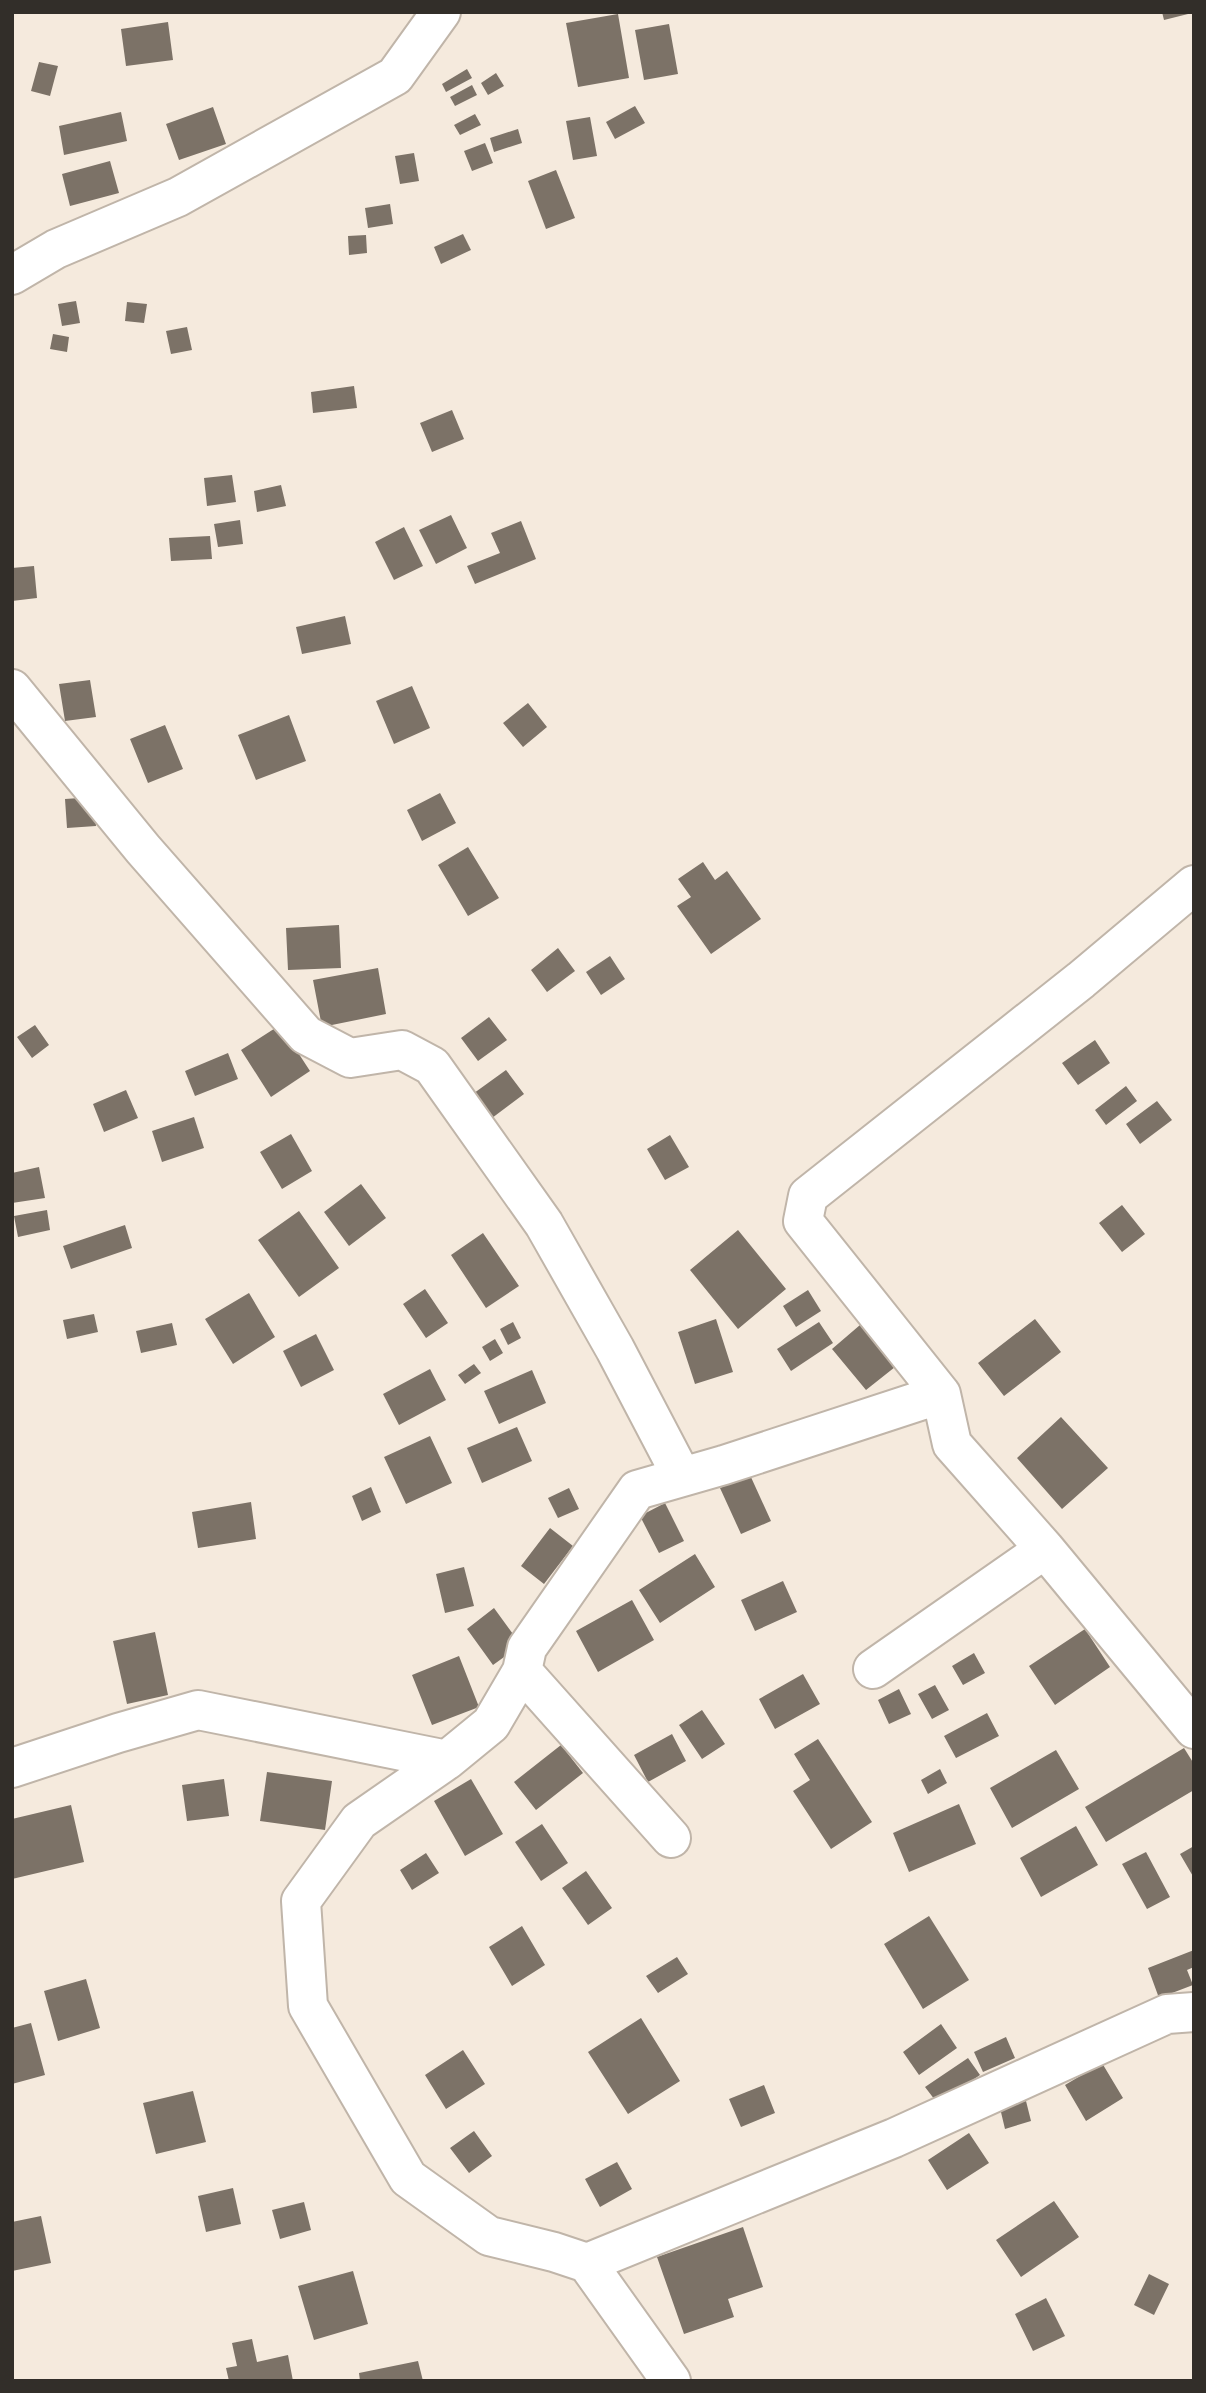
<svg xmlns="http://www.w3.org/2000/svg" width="1206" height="2393" font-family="'Titillium Web',sans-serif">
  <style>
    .building { fill: #7c7267 }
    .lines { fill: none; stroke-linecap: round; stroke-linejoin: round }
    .minor-casing { stroke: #c0b5a9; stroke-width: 42 }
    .minor { stroke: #fff; stroke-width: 38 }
  </style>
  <rect width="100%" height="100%" fill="#f5eadd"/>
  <!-- building -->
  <path class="building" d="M1162,12H1192V13L1164,20Z
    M618,14L629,78L578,87L566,23Z
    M168,22L173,60L126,66L121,29Z
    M669,24L678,74L644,80L635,30Z
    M39,62L58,66L50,96L31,91Z
    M467,69L472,78L446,92L442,84Z
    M496,73L504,86L488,95L481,83Z
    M472,85L477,95L455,106L450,97Z
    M635,106L645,123L615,139L606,122Z
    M213,107L226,144L179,160L166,124Z
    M121,112L127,141L64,155L59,126Z
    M475,114L481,125L460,135L454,125Z
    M590,117L597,156L573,160L566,121Z
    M518,129L522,143L494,152L490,138Z
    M485,143L493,163L472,171L464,151Z
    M414,153L419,181L400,184L395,156Z
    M110,161L119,193L70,206L62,174Z
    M556,170L575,218L546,229L528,181Z
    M390,204L393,224L368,228L365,208Z
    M463,234L471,250L441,264L434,247Z
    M366,235L367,253L349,255L348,236Z
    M76,301L80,323L62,326L58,304Z
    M127,302L147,304L144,323L125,321Z
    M187,327L192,350L171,354L166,331Z
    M53,334L69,337L67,352L50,349Z
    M354,386L357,408L313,413L311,392Z
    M452,410L464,439L432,452L420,423Z
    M232,475L236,502L207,506L204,478Z
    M281,485L286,506L257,512L254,491Z
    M451,515L467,548L436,564L419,530Z
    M240,520L243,544L218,547L214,524Z
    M521,521L536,559L475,584L467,566L500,553L491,533Z
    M404,527L423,566L394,580L375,542Z
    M210,536L212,559L171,561L169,538Z
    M34,566L37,598L12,601V568Z
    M345,616L351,644L302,654L296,627Z
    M90,680L96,717L65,721L59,684Z
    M412,686L430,728L394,744L376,701Z
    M528,703L547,727L523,747L503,723Z
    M289,715L306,761L256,780L238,735Z
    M165,725L183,769L148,783L130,739Z
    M440,793L456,823L422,841L407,810Z
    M94,797L96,826L67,828L65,799Z
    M468,847L499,898L468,916L438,865Z
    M703,862L715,880L727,871L761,919L711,954L677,906L691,897L678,879Z
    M339,925L341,968L288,970L286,928Z
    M558,948L575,971L547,992L531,970Z
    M610,956L625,979L601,995L586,972Z
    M378,968L386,1014L322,1027L313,980Z
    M489,1017L507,1040L478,1061L461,1038Z
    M35,1025L49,1045L32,1058L17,1037Z
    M280,1025L310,1071L271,1097L241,1050Z
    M1095,1040L1110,1063L1078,1085L1062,1063Z
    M228,1053L238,1079L195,1096L185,1071Z
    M506,1070L524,1094L488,1121L470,1096Z
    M1126,1086L1137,1101L1106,1125L1095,1110Z
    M126,1090L138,1118L104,1132L93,1104Z
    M1157,1101L1172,1120L1140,1144L1126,1124Z
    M194,1117L204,1148L162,1162L152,1131Z
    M291,1134L312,1171L282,1189L260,1152Z
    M670,1135L689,1167L665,1180L647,1149Z
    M39,1167L45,1198L12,1203V1173Z
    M361,1184L386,1218L349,1246L324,1212Z
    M1122,1205L1145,1234L1122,1252L1099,1223Z
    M47,1210L50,1230L18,1237L14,1216Z
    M299,1211L339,1268L299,1297L258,1240Z
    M125,1225L132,1248L71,1269L63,1246Z
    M738,1230L786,1289L738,1329L690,1270Z
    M483,1233L519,1286L486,1308L451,1255Z
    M425,1289L448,1323L426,1338L403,1304Z
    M808,1290L821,1311L796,1327L783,1306Z
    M249,1293L275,1337L233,1364L205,1319Z
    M94,1314L98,1332L67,1339L63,1320Z
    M716,1319L733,1372L695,1384L678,1332Z
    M1035,1319L1061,1352L1004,1396L978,1363Z
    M513,1322L521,1338L508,1345L500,1329Z
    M819,1322L833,1343L791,1371L777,1349Z
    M172,1323L177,1345L141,1353L136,1331Z
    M860,1325L895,1367L866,1390L832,1349Z
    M316,1334L334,1370L301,1387L283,1351Z
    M495,1339L503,1353L490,1361L482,1347Z
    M474,1364L481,1373L465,1384L458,1375Z
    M430,1369L446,1400L399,1425L383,1394Z
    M532,1370L546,1403L499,1424L484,1391Z
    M1061,1417L1108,1468L1062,1509L1017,1458Z
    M517,1427L532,1461L482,1483L467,1448Z
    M430,1436L452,1483L406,1504L384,1457Z
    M750,1475L771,1521L741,1534L720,1488Z
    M371,1487L381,1512L362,1521L352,1496Z
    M569,1488L579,1509L558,1518L548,1498Z
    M251,1502L256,1539L198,1548L192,1512Z
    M665,1503L684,1541L659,1553L640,1516Z
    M550,1528L573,1546L544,1584L521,1566Z
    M695,1554L715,1587L660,1623L639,1590Z
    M464,1567L474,1606L445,1613L436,1574Z
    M783,1581L797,1612L755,1631L741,1600Z
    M632,1600L654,1640L598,1672L576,1631Z
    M494,1608L521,1645L493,1665L467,1629Z
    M1085,1629L1110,1667L1055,1705L1029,1666Z
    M155,1632L168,1695L127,1704L113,1641Z
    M974,1653L985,1673L963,1685L952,1666Z
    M459,1656L479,1707L432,1725L412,1675Z
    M803,1674L820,1704L775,1729L759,1699Z
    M935,1685L949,1710L932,1719L918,1694Z
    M899,1689L911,1714L889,1724L878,1700Z
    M702,1710L725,1744L702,1759L679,1725Z
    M987,1713L999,1736L956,1758L944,1736Z
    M672,1734L686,1761L648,1782L634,1755Z
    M818,1739L872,1822L831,1849L793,1791L810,1780L794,1754Z
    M561,1745L583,1773L536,1810L514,1782Z
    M1184,1748L1194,1764V1790L1106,1842L1085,1807Z
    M1056,1750L1079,1789L1012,1828L990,1788Z
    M940,1769L947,1783L928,1794L921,1780Z
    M267,1772L332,1781L325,1830L260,1821Z
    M224,1779L229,1816L187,1821L182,1785Z
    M471,1779L503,1834L465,1856L434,1801Z
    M959,1804L976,1844L909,1872L893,1833Z
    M71,1805L84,1862L12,1879V1819Z
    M542,1824L568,1863L541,1881L515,1842Z
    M1076,1826L1098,1865L1041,1897L1020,1858Z
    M1194,1846V1878L1180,1854Z
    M1146,1852L1170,1897L1147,1909L1122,1864Z
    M426,1853L439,1873L412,1890L400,1870Z
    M586,1871L612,1908L588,1925L562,1888Z
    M929,1916L969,1980L923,2009L884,1944Z
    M522,1926L545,1965L512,1986L489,1947Z
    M1194,1950V1967L1187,1970L1193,1985L1159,1998L1148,1968Z
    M677,1957L688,1974L658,1993L646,1976Z
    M86,1979L100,2028L58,2041L44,1991Z
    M641,2018L680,2081L628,2114L588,2052Z
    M31,2023L45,2075L12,2084V2028Z
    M941,2024L957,2048L919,2075L903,2052Z
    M1006,2037L1015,2058L983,2072L974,2052Z
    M463,2050L485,2084L446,2109L425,2075Z
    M968,2058L980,2075L938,2104L925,2087Z
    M1102,2063L1123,2098L1086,2121L1065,2085Z
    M764,2085L775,2113L741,2127L729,2099Z
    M193,2091L206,2142L156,2154L143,2103Z
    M1026,2101L1031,2121L1005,2129L1000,2108Z
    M474,2131L492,2156L469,2173L450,2148Z
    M969,2133L989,2163L947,2190L928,2160Z
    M617,2162L632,2189L600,2207L585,2179Z
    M233,2188L241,2224L206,2232L198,2196Z
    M1054,2201L1079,2237L1021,2277L996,2240Z
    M304,2202L311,2230L280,2239L272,2210Z
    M41,2216L51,2263L12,2271V2222Z
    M743,2227L763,2287L728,2299L734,2317L684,2334L657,2257Z
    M353,2271L368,2324L314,2340L298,2286Z
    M1149,2274L1169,2284L1154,2315L1134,2305Z
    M1046,2298L1065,2336L1033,2351L1015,2314Z
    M252,2339L257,2362L288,2355L293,2381H229L226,2368L237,2366L232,2343Z
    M418,2361L423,2381H360L359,2373Z"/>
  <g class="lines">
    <!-- minor casing -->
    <g class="minor-casing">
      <path id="minor" d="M12,275L56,249L178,197L395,76L441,12
        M12,689L143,849L306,1035L350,1058L402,1050L432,1066L544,1224L615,1349L682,1477
        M1194,885L1081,980L808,1196L803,1221L941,1394L952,1444L1045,1549L1194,1729
        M873,1669L1045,1549
        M522,1671L671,1838
        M447,1760L359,1821L301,1901L308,2006L408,2178L489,2236L554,2252L587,2263
        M12,1768L118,1733L198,1710L447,1760L491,1724L522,1671L527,1648L637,1490L724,1465L941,1394
        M671,2381L587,2263L894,2138L1167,2014L1194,2012"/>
    </g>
    <!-- minor -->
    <use href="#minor" class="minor"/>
  </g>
  <!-- border -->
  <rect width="1206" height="2393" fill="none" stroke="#322e29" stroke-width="28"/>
</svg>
